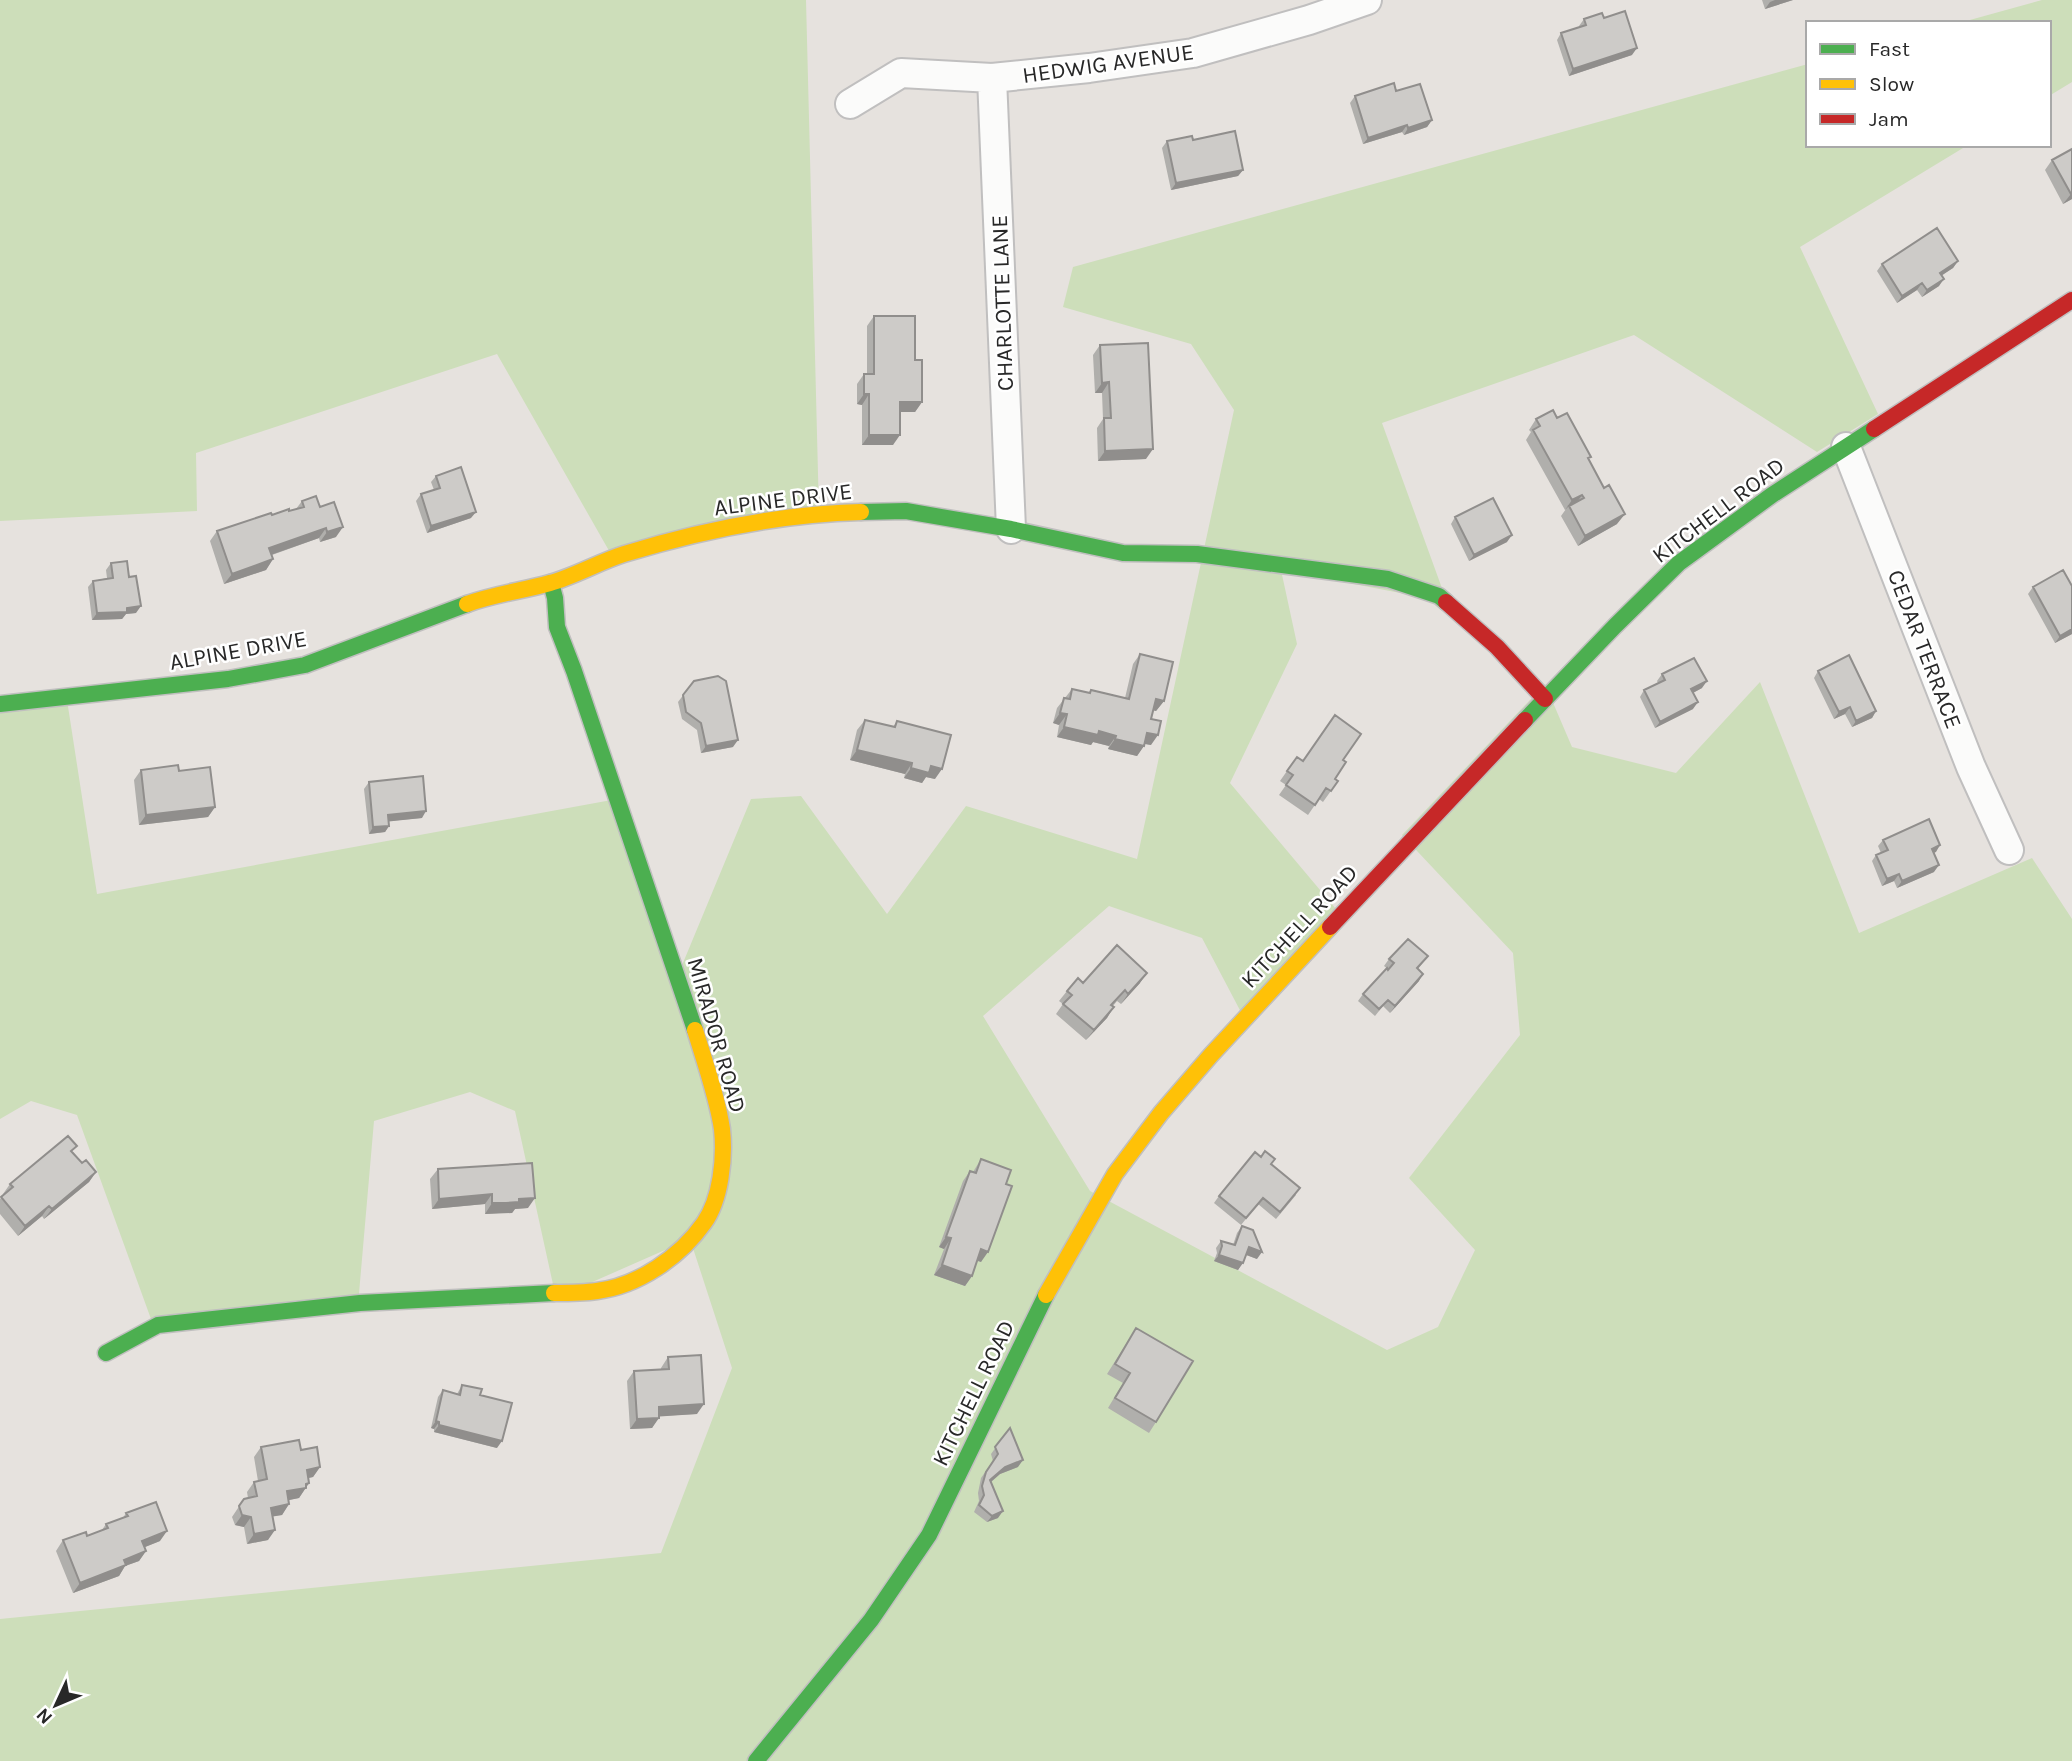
<svg xmlns="http://www.w3.org/2000/svg" width="2072" height="1761" font-family="Karla,sans-serif">
  <style>
    .green { fill: #cddeba }
    .lines { fill: none; stroke-linecap: round; stroke-linejoin: round }
    .street-casing { stroke: #c0bfbf; stroke-width: 32 }
    .fast-casing { stroke: #c0bfbf; stroke-width: 19 }
    .slow-casing { stroke: #c0bfbf; stroke-width: 19 }
    .jam-casing { stroke: #c0bfbf; stroke-width: 19 }
    .street { stroke: #fbfbfa; stroke-width: 28 }
    .fast { stroke: #4caf50; stroke-width: 16 }
    .slow { stroke: #ffc107; stroke-width: 16 }
    .jam { stroke: #c62828; stroke-width: 16 }
    .wall { fill: #b0afac }
    .shaded-wall { fill: #908e8c }
    .building { fill: #cdcbc8; stroke: #908e8c; stroke-width: 2 }
    .labels { text-anchor: middle; stroke-width: 5; stroke-linejoin: round; paint-order: stroke }
    .street-label { font-size: 23px; fill: #282828; stroke: #fff }
  </style>
  <rect width="100%" height="100%" fill="#e6e2de"/>
  <!-- green -->
  <path class="green" d="M0,0H806L819,513L612,556L497,354L196,453L197,511L0,521Z
    M2042,0H2072V82L2049,96V23H1959Z
    M1808,64V145H1968L1800,247L1878,414L1817,452L1634,335L1382,423L1447,602L1281,570L1297,644L1230,783L1336,909L1243,1016L1202,938L1109,906L983,1016L1090,1191L1387,1350L1438,1327L1475,1250L1409,1178L1520,1035L1513,953L1402,835L1545,684L1572,747L1676,773L1760,682L1859,933L2032,858L2072,919V1761H0V1619L661,1553L732,1368L690,1239L556,1298L515,1111L470,1092L374,1121L358,1305L151,1319L77,1115L31,1101L0,1119V706L67,700L97,894L617,799L673,987L751,799L801,796L887,914L966,806L1137,859L1234,410L1191,344L1063,307L1073,267Z"/>
  <g class="lines">
    <!-- street casing -->
    <g class="street-casing">
      <path id="street" d="M992,78L1011,529
        M850,104L901,73L992,78L1089,68L1193,53L1309,20L1367,0
        M1846,447L1971,767L2009,850"/>
    </g>
    <!-- fast casing -->
    <g class="fast-casing">
      <path id="fast" d="M861,512L906,511L1011,529L1123,553L1197,554L1388,579L1439,596L1446,602
        M551,583L555,598L557,627L574,671L695,1030
        M0,704L228,679L305,665L467,604
        M1525,720L1615,626L1679,563L1772,495L1874,429
        M106,1353L158,1325L360,1303L554,1293
        M756,1761L871,1620L929,1535L1046,1295"/>
    </g>
    <!-- slow casing -->
    <g class="slow-casing">
      <path id="slow" d="M467,604C494,594 522,591 550,583C575,576 599,562 624,554C699,531 782,514 861,512
        M554,1293C569,1293 583,1293 597,1291C638,1286 680,1257 704,1223C721,1199 725,1158 722,1129C717,1096 705,1063 695,1030
        M1046,1295L1115,1174L1161,1113L1211,1055L1330,927"/>
    </g>
    <!-- jam casing -->
    <g class="jam-casing">
      <path id="jam" d="M1874,429L2072,300
        M1446,602L1497,647L1545,699
        M1330,927L1525,720"/>
    </g>
    <!-- street -->
    <use href="#street" class="street"/>
    <!-- fast -->
    <use href="#fast" class="fast"/>
    <!-- slow -->
    <use href="#slow" class="slow"/>
    <!-- jam -->
    <use href="#jam" class="jam"/>
  </g>
  <!-- wall -->
  <path class="wall" d="M1762,0H1793L1765,9Z
    M1604,18L1632,55L1569,76L1557,40L1561,33L1580,27L1579,26L1584,19Z
    M1396,91L1432,120L1427,127L1404,135L1402,132L1363,144L1350,103L1355,96Z
    M1193,140L1243,170L1238,176L1171,190L1162,148L1167,141Z
    M2072,149V199L2063,204L2045,170L2052,160Z
    M1958,261L1953,268L1941,275L1939,286L1922,297L1917,290L1897,303L1877,271L1882,264Z
    M874,316L915,360L922,402L915,412H900L893,445H862V405L857,404V384L864,374H867V326Z
    M1100,345L1146,459L1098,461L1097,428L1103,419L1102,393H1095L1093,355Z
    M1557,418L1589,459L1617,524L1578,546L1561,516L1566,509L1565,510L1526,440L1531,432L1529,430L1536,419Z
    M436,476L471,518L427,533L416,501L421,494L434,490L431,482Z
    M302,501L320,507L336,537L320,542L319,538L272,555L273,559L266,570L224,584L210,541L217,531L296,509Z
    M1455,517L1507,542L1469,561L1451,524Z
    M111,563L136,613L126,614L122,619L92,620L88,587L93,581L107,578L106,570Z
    M2033,587L2072,634L2055,643L2028,594Z
    M1140,654L1164,701L1156,711L1153,710L1151,719V745L1145,744L1137,756L1108,749L1109,746L1093,742L1091,745L1057,737L1059,725L1053,723L1057,708L1072,689L1089,693L1091,690L1125,698L1133,664Z
    M1818,671L1876,711L1872,718L1852,727L1845,714L1834,719L1814,678Z
    M1662,674L1702,688L1693,693V709L1655,728L1640,697L1644,690L1658,683L1657,681Z
    M694,681L733,747L701,753L697,730L682,719L678,702Z
    M865,720L893,727L897,721L935,779L926,777L922,783L904,778L905,774L850,760L857,730Z
    M1343,760L1335,779L1338,781L1323,802L1319,799L1308,815L1279,795L1286,785L1280,781L1287,771Z
    M141,770L179,771L215,807L208,817L139,825L134,780Z
    M369,782L422,818L389,821V826L385,832L369,834L364,789Z
    M1883,840L1940,845L1934,853V872L1897,888L1894,881L1882,886L1872,861L1876,855L1881,853L1878,846Z
    M1428,956L1418,969L1419,981L1390,1013L1383,1006L1375,1016L1358,1001L1363,994L1388,969L1384,966L1389,959Z
    M1083,983H1140L1121,1004L1117,1001L1113,1006L1107,1018L1086,1040L1056,1014L1063,1004L1059,1001L1067,991Z
    M73,1152L82,1163L96,1172L89,1182L44,1219L42,1216L18,1236L0,1214V1199L4,1195L3,1194L10,1184Z
    M1261,1157L1275,1159L1271,1164L1296,1195L1276,1219L1258,1204L1241,1225L1214,1203L1219,1196Z
    M981,1159L1006,1184L981,1262L977,1261L972,1276L965,1286L934,1275L944,1249L939,1247L963,1181L970,1171L973,1172Z
    M438,1169L528,1208L515,1209L512,1213H499L485,1214V1204L432,1209L430,1179Z
    M1242,1226L1257,1259L1246,1255L1238,1270L1214,1261L1217,1253L1216,1248L1221,1241L1233,1245L1237,1233Z
    M1136,1328L1156,1422L1149,1433L1108,1408L1123,1383L1107,1374Z
    M668,1357L697,1414L659,1416L652,1428L630,1429L627,1381L634,1371L661,1370V1368Z
    M462,1385L480,1395L497,1448L434,1432V1429L431,1428L438,1397L443,1390L457,1394Z
    M1010,1428L1018,1467L1000,1474L991,1482L998,1518L987,1522L974,1512L979,1501L978,1493L981,1478L993,1461L991,1454Z
    M261,1447L301,1450L320,1467L313,1477L308,1478L309,1483L299,1498L288,1500L289,1504L282,1515L272,1516L268,1540L247,1544L244,1527L235,1525L232,1517L244,1499L248,1498L247,1492L254,1482L258,1481L254,1457Z
    M126,1513L160,1541L145,1547L146,1551L139,1561L125,1566L119,1576L73,1593L56,1551L63,1540L87,1536L102,1530L106,1524L123,1518Z"/>
  <!-- shaded-wall -->
  <path class="shaded-wall" d="M1775,0H1793L1765,9L1770,2Z
    M1637,48L1632,55L1569,76L1573,69Z
    M1432,120L1427,127L1404,135L1408,128Z
    M1407,125L1402,132L1363,144L1368,138Z
    M1243,170L1238,176L1171,190L1176,183Z
    M2072,193V199L2063,204L2071,194Z
    M1958,261L1953,268L1935,280L1940,273Z
    M1944,279L1939,286L1922,297L1927,290Z
    M1922,283L1917,290L1897,303L1902,296Z
    M1109,382L1102,393H1095L1102,383Z
    M864,394H869L862,405L857,404Z
    M900,402H922L915,412H893Z
    M869,435H900L893,445H862Z
    M1153,449L1146,459L1098,461L1105,451Z
    M1582,495L1575,505L1569,506L1565,510L1572,500Z
    M476,512L471,518L427,533L431,526Z
    M1625,514L1617,524L1578,546L1585,536Z
    M343,527L336,537L320,542L327,532Z
    M326,528L319,538L262,558L269,548Z
    M1512,535L1507,542L1469,561L1474,555Z
    M273,559L266,570L224,584L232,574Z
    M141,606L136,613L126,614L122,619L92,620L97,613Z
    M2072,629V634L2055,643L2060,636Z
    M1707,681L1702,688L1687,696L1691,689Z
    M1156,699L1164,701L1156,711L1149,709Z
    M1698,702L1693,709L1655,728L1660,722Z
    M1850,707L1845,714L1834,719L1839,712Z
    M1876,711L1872,718L1852,727L1856,721Z
    M1060,713L1067,714L1059,725L1053,723Z
    M1064,727L1099,731L1116,736L1109,746L1093,742L1091,745L1057,737Z
    M1147,733L1158,735L1151,745L1140,743Z
    M1115,739L1144,746L1137,756L1108,749Z
    M738,740L733,747L701,753L706,746Z
    M857,750L912,763L905,774L850,760Z
    M931,766L942,769L935,779L926,777L922,783L904,778L911,768Z
    M215,807L208,817L139,825L146,815Z
    M426,811L422,818L384,822L388,815Z
    M389,826L385,832L369,834L373,827Z
    M1940,845L1936,852L1927,856L1932,849Z
    M1939,865L1934,872L1897,888L1902,881Z
    M1899,874L1894,881L1882,886L1887,879Z
    M1147,973L1140,983L1121,1004L1128,994Z
    M1423,974L1419,981L1390,1013L1395,1006Z
    M1114,1007L1107,1018L1086,1040L1094,1030Z
    M96,1172L89,1182L44,1219L52,1209Z
    M492,1194L485,1204L432,1209L439,1199Z
    M535,1198L528,1208L515,1209L512,1213L485,1214L492,1203L519,1199Z
    M49,1206L42,1216L18,1236L25,1226Z
    M946,1237L951,1238L944,1249L939,1247Z
    M1249,1247L1262,1252L1257,1259L1244,1254Z
    M981,1249L988,1252L981,1262L974,1259Z
    M1219,1255L1243,1263L1238,1270L1214,1261Z
    M942,1265L972,1276L965,1286L934,1275Z
    M704,1404L697,1414L652,1417L659,1407Z
    M659,1418L652,1428L630,1429L637,1419Z
    M436,1421L439,1422L434,1429L431,1428Z
    M439,1425L502,1441L497,1448L434,1432Z
    M1023,1460L1018,1467L1000,1474L985,1487L990,1480L1005,1467Z
    M320,1467L313,1477L299,1480L307,1470Z
    M309,1483L299,1498L280,1502L287,1491Z
    M289,1504L282,1515L264,1518L271,1508Z
    M1003,1511L998,1518L987,1522L992,1516Z
    M242,1515L251,1517L244,1527L235,1525Z
    M275,1530L268,1540L247,1544L254,1534Z
    M167,1531L160,1541L135,1551L142,1541Z
    M146,1551L139,1561L125,1566L119,1576L73,1593L80,1583L124,1560Z"/>
  <!-- building -->
  <path class="building" d="M1625,11L1637,48L1573,69L1561,33L1586,25L1584,19L1602,13L1604,18Z
    M1394,83L1396,91L1420,84L1432,120L1408,128L1407,125L1368,138L1355,96Z
    M1235,131L1243,170L1176,183L1167,141L1192,136L1193,140Z
    M2072,149V193L2071,194L2052,160Z
    M1937,228L1958,261L1940,273L1944,279L1927,290L1922,283L1902,296L1882,264Z
    M874,316H915V360H922V402H900V435H869V394H864V374H874Z
    M1148,343L1153,449L1105,451L1104,418H1111L1109,382L1102,383L1100,345Z
    M1553,410L1557,418L1567,413L1591,457L1588,458L1604,488L1609,485L1625,514L1585,536L1569,506L1584,498L1582,495L1572,500L1533,430L1540,426L1536,419Z
    M461,467L476,512L431,526L421,494L440,488L436,476Z
    M316,496L320,507L334,502L343,527L327,532L326,528L269,548L273,559L232,574L217,531L271,513L272,515L289,509V511L304,507L302,501Z
    M1493,498L1512,535L1474,555L1455,517Z
    M127,561L129,577L136,576L141,606L127,608V612L97,613L93,581L113,578L111,563Z
    M2063,570L2072,586V629L2060,636L2033,587Z
    M1140,654L1173,662L1164,701L1156,699L1151,719L1161,721L1158,735L1147,733L1144,746L1115,739L1116,736L1099,731L1098,735L1064,727L1067,714L1060,713L1064,698L1070,699L1072,689L1090,693L1091,690L1129,699Z
    M1849,655L1876,711L1856,721L1850,707L1839,712L1818,671Z
    M1694,658L1707,681L1691,689L1698,702L1660,722L1644,690L1665,680L1662,674Z
    M718,676L726,681L738,740L706,746L701,723L686,712L683,695L694,681Z
    M1335,715L1361,734L1343,760L1346,762L1335,779L1338,781L1331,791L1326,788L1315,805L1286,785L1293,775L1287,771L1297,757L1303,761Z
    M865,720L895,727L897,721L951,735L942,769L931,766L929,773L911,768L912,763L857,750Z
    M178,765L179,771L210,767L215,807L146,815L141,770Z
    M423,776L426,811L388,815L389,826L373,827L369,782Z
    M1929,819L1940,845L1932,849L1939,865L1902,881L1899,874L1887,879L1876,855L1888,850L1883,840Z
    M1408,939L1428,956L1417,968L1423,974L1395,1006L1388,1000L1379,1009L1363,994L1387,968L1388,970L1394,963L1389,959Z
    M1117,945L1147,973L1128,994L1125,990L1111,1005L1114,1007L1094,1030L1063,1004L1072,995L1067,991L1078,978L1083,983Z
    M68,1136L77,1146L71,1151L82,1163L86,1160L96,1172L52,1209L49,1206L25,1226L1,1197L13,1187L10,1184Z
    M1265,1151L1275,1159L1271,1164L1300,1188L1280,1212L1263,1198L1246,1218L1219,1196L1255,1152L1261,1157Z
    M981,1159L1011,1170L1006,1184L1012,1186L988,1252L981,1249L972,1276L942,1265L951,1238L946,1237L970,1171L976,1173Z
    M532,1163L535,1198L519,1199V1202L506,1203H492V1194L439,1199L438,1169Z
    M1242,1226L1253,1230L1262,1252L1249,1247L1243,1263L1219,1255L1222,1246L1221,1241L1235,1245Z
    M1136,1328L1193,1361L1156,1422L1115,1398L1130,1373L1115,1364Z
    M701,1355L704,1404L659,1407V1418L637,1419L634,1371L669,1369L668,1357Z
    M462,1385L482,1389L480,1395L512,1403L502,1441L439,1425V1422L436,1421L443,1390L460,1395Z
    M1010,1428L1023,1460L1005,1467L990,1480L1003,1511L992,1516L979,1505L984,1495L982,1486L986,1472L998,1454L995,1447Z
    M299,1440L301,1450L317,1447L320,1467L307,1470L309,1483L306,1484V1488L287,1491L289,1504L271,1508L275,1530L254,1534L251,1517L242,1515L239,1506L244,1499L257,1496L254,1482L267,1479L261,1447Z
    M156,1502L167,1531L142,1541L146,1551L124,1560L126,1565L80,1583L63,1540L86,1532L87,1536L108,1528L106,1524L128,1516L126,1513Z"/>
  <g class="labels">
    <!-- street labels -->
    <g class="street-label">
      <text transform="translate(1108 63) rotate(-8)" y="8">HEDWIG AVENUE</text>
      <text transform="translate(1002 303) rotate(-92)" y="8">CHARLOTTE LANE</text>
      <text transform="translate(783 499) rotate(-7)" y="8">ALPINE DRIVE</text>
      <text transform="translate(1718 510) rotate(-37)" y="8">KITCHELL ROAD</text>
      <text transform="translate(1925 649) rotate(69)" y="8">CEDAR TERRACE</text>
      <text transform="translate(238 650) rotate(-10)" y="8">ALPINE DRIVE</text>
      <text transform="translate(1299 926) rotate(-47)" y="8">KITCHELL ROAD</text>
      <text transform="translate(717 1035) rotate(74)" y="8">MIRADOR ROAD</text>
      <text transform="translate(973 1393) rotate(-64)" y="8">KITCHELL ROAD</text>
    </g>
  </g>
  <!-- legend -->
  <rect x="1806" y="21" width="245" height="126" fill="#ffffff" stroke="#a9a9a9" stroke-width="2"/>
  <rect x="1820" y="44" width="35" height="10" fill="#4caf50" stroke="#a9a9a9" stroke-width="2"/>
  <text x="1869" y="56" font-size="21" fill="#282828">Fast</text>
  <rect x="1820" y="79" width="35" height="10" fill="#ffc107" stroke="#a9a9a9" stroke-width="2"/>
  <text x="1869" y="91" font-size="21" fill="#282828">Slow</text>
  <rect x="1820" y="114" width="35" height="10" fill="#c62828" stroke="#a9a9a9" stroke-width="2"/>
  <text x="1869" y="126" font-size="21" fill="#282828">Jam</text>
  <!-- north arrow -->
  <g transform="translate(56 1705) rotate(226)" stroke="#ffffff" stroke-width="5" paint-order="stroke">
  <path d="M0-5L12 26L0 18L-12 26Z" fill="#282828"/>
  <text y="-10" font-size="19" font-weight="bold" text-anchor="middle" fill="#282828">N</text>
  </g>
</svg>
